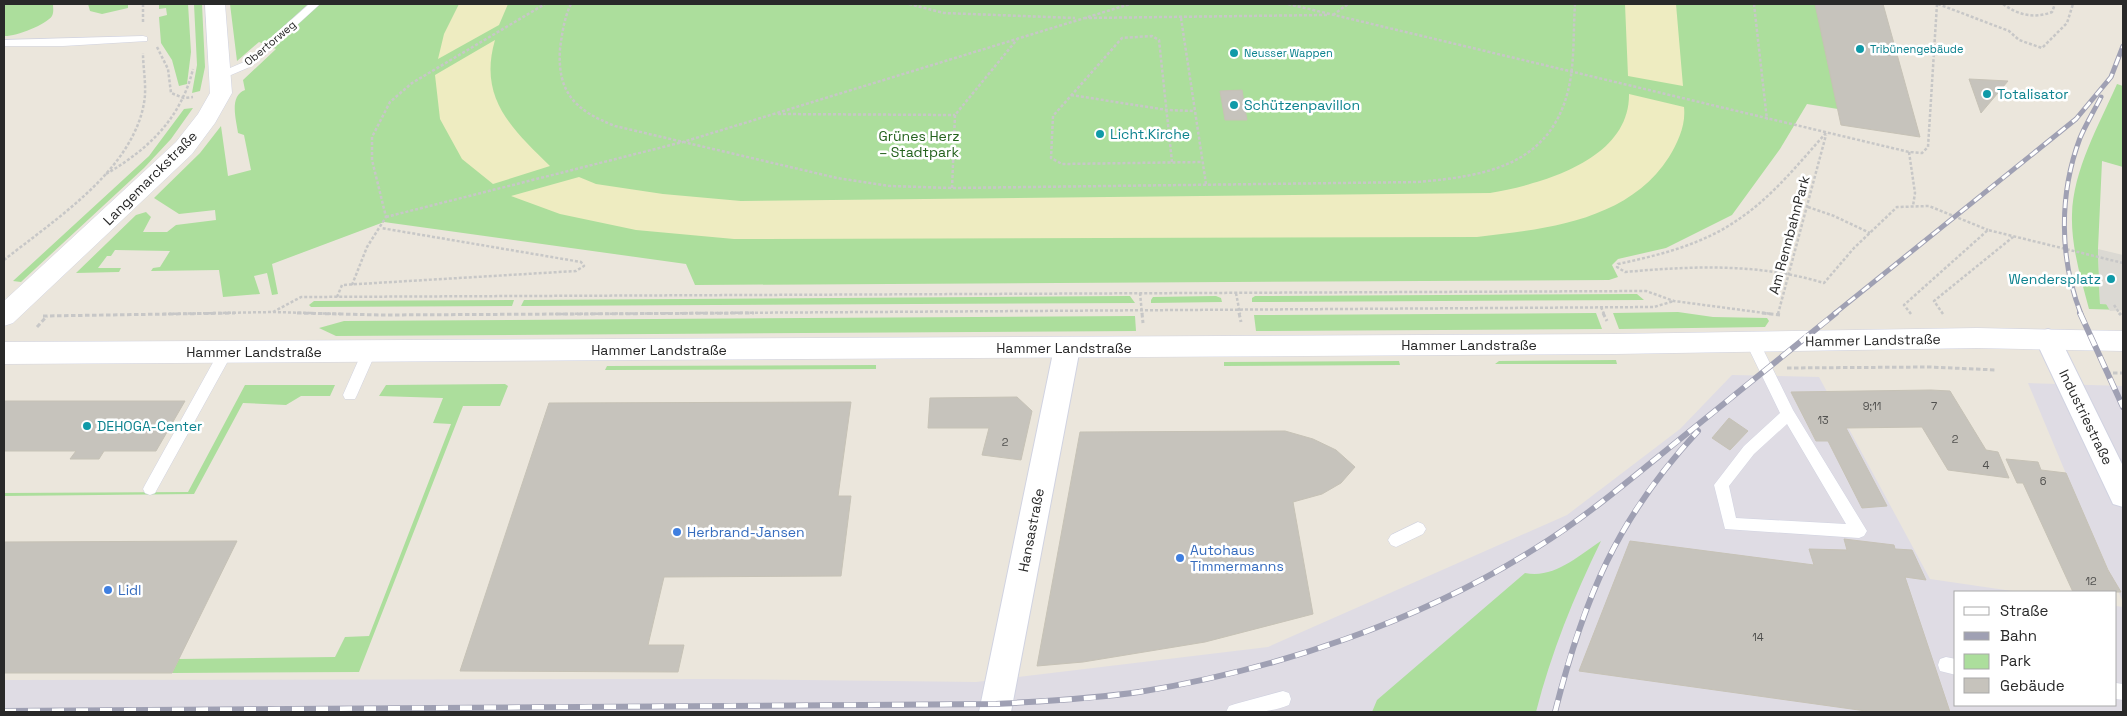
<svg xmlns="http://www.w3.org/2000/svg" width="2127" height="716" font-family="'Space Grotesk',sans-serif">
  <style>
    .industrial { fill: #dfdce4 }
    .green { fill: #acde9c }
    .sand { fill: #eeecc1 }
    .plaza { fill: #dbd9d3 }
    .building { fill: #c6c3bc; stroke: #c6c2b6 }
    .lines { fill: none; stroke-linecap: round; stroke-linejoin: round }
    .lane-casing { stroke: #d1d3e1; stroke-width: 1 }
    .street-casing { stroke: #d1d3e1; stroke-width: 2 }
    .secondary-casing { stroke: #d1d3e1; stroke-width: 1 }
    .path-far1 { stroke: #c7c7c7; stroke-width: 2.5; stroke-dasharray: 3 2; stroke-linecap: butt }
    .path { stroke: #c7c7c7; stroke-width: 3; stroke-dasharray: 4.5 2.5; stroke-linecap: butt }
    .lane { fill: #fff; fill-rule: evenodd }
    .street { fill: #fff; fill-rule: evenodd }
    .secondary { fill: #fff; fill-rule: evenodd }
    .rail-far1-casing { stroke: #9fa0b3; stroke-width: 5 }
    .rail-casing { stroke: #9fa0b3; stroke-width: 6 }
    .rail-far1 { stroke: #fff; stroke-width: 3; stroke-dasharray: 9; stroke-linecap: butt }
    .rail { stroke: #fff; stroke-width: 4.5; stroke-dasharray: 12; stroke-linecap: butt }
    .culture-dot { fill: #0f9aa8; stroke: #fff; stroke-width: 2 }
    .shop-dot { fill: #3f7fe0; stroke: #fff; stroke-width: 2 }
    .labels { text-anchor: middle; stroke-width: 5; stroke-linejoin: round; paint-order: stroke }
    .far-street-label { font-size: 11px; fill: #292929; stroke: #fff }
    .far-culture-label { font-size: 11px; fill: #0d838f; stroke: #fff; text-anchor: start }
    .number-label { font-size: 11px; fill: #50504e }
    .culture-label { font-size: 14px; fill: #0d838f; stroke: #fff; text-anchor: start }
    .park-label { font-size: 14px; fill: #25621e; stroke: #fff }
    .street-label { font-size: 14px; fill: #292929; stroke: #fff }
    .shop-label { font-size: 14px; fill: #366cbe; stroke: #fff; text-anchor: start }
  </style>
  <rect width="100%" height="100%" fill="#ebe6dc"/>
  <!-- industrial -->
  <path class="industrial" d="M1732,375L1819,377L1846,427L1849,429L1930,579L2019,592H1956V705H2116V606L2123,607V712H4V680L712,679L976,682L1268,647L1567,515L1680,429Z
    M2028,383L2123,386V602L2077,500Z"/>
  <!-- green -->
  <path class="green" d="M4,4H53C53,8 54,12 52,16C46,25 14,37 4,36Z
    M88,4H128V8L102,14L90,11Z
    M159,4H188L191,52L187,84L179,86L172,60L161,43L159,17L167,15L166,8L159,9Z
    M194,4H202L205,67L200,91L192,93L197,65Z
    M230,4H1825L1847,105L1844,110L1807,104L1780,149L1732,215L1666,248L1618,259L1612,265L1618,277L1609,280L695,285L686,264L384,222L272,264L278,294L272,295L267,273L254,276L260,294L223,297L219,270L151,271L153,268L160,267L170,251L115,250L111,256H107L98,268H121L119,272L76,273L136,215L146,212L151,217L143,232H167L176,225L216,220L215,210L179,214L154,198L200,153L221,126L228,176L251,170L244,135L238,133C236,119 229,96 245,90L243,80L276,49L259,42L237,61Z
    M2117,84L2123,86V167L2102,161L2098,249L2100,304L2123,305V310L2089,309C2081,279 2071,246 2072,215C2073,170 2099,125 2117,84Z
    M193,108L171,139L144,168L21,282L13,281L149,156L184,109Z
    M1637,294L1644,300L1252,302V298L1255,296Z
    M1130,296L1135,303L521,306L524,300Z
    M1216,296L1221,298L1222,302L1151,303V300L1153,297Z
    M514,300L512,306L311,307L309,305L314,301Z
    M1678,312L1713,317L1767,318L1769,321L1765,327L1619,329L1613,313Z
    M1596,313L1602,329L1256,331L1254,315Z
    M1135,316L1136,331L336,336L319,328L344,321Z
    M1616,360L1617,364H1495L1499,361Z
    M1399,361L1400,365L1224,366V362Z
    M876,365V369L605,370L607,366Z
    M245,385H335L330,396H301L286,405L243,403L194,494L4,496V493L188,492Z
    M386,385L505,384L508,386L500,406H463L359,672L172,673L179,659L335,657L345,637L369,636L451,424L433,423L443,398L379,396Z
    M1601,541C1574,596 1551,653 1536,712H1372L1377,700L1525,573C1554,579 1578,556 1601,541Z"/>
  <!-- sand -->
  <path class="sand" d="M459,4H508L499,25L438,59L444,34Z
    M1625,4H1676L1683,86L1628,76Z
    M495,40C478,98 512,129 550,166L493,184L462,159L440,119L435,75Z
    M1629,94L1684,107C1686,125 1678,142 1669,157C1628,221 1546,229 1477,237L734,239L636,230L560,214L511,196L579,177L596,184L663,194L741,201L1490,193C1542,184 1630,160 1629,94Z"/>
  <!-- plaza -->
  <path class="plaza" d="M2098,249L2123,255V310L2110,311L2106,304H2100Z"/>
  <!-- building -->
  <path class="building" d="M1815,4H1883L1920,137L1841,125Z
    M1969,79L2008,81L1981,113Z
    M1242,90L1247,120H1225L1220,91Z
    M1931,390L1950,391L1986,450L1998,452L2009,478L1948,470L1922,427L1846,428L1887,506L1862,508L1828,441H1816L1791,392Z
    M1017,397L1032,411L1021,460L982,455L989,428H928L930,398Z
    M4,401H185L156,451H104L99,459H70L76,451H4Z
    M851,402L838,496H851L841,576L664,577L648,645H684L678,672L460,671L549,403Z
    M1729,418L1748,431L1730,450L1712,438Z
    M1285,431L1313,439L1336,450L1355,467L1341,483L1322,494L1293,502L1313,614L1205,642L1083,662L1037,666L1080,432Z
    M2006,459L2038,462L2041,470L2066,473L2108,570L2121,592H2073L2023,483H2017Z
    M1844,539L1894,545L1895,549L1912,550L1926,580L1905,577L1950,712H1873L1579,671L1630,541L1814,565L1809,549L1847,550Z
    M237,541L172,673H4V542Z"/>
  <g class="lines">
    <!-- lane casing -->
    <g class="lane-casing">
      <path id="lane" d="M309,4H320L252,66L224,78H216V74L244,62Z
        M143,36L147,37V41L63,46H4V40Z
        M1753,338L1758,339L1793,410L1864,526L1867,531L1864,536L1859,538L1725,529L1714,485L1744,446L1780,413L1746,343ZM1787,424L1846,524L1736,518L1729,486L1754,454Z
        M226,347L231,348L233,352L155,493L150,495L145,493L143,489L145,485L221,348Z
        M369,347L374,348L376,352L357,395L355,399H345L343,395L362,352L364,348Z
        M1418,522L1423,524L1426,529L1423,534L1396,547L1391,545L1388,540L1391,535Z
        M1946,657L1956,659V675L1940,671L1938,665L1940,659Z
        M2116,683L2123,684V700L2116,699Z
        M1283,691L1289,693L1291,699L1289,705C1269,713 1248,713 1226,712L1229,706L1235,704Z"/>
    </g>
    <!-- street casing -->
    <g class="street-casing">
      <path id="street" d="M2048,329L2057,332L2123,466V507L2113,504L2035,339L2039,332Z
        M1067,338L1076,341L1080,348L1011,712H979L1054,348L1058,341Z"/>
    </g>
    <!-- secondary casing -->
    <g class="secondary-casing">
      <path id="secondary" d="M205,4H225L232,93L215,123L192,154L13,323L4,326V301L176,142L198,114L210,93Z
        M1977,328L2123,331V351L1977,348L1615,354L4,364V342L1615,334Z"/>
    </g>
    <!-- path-far1 -->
    <path class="path-far1" d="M143,4V22
      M571,4C564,18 562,34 560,49C557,93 576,111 615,126L837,178L890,186L952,188L1418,182C1485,176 1549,166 1568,91C1575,63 1573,33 1575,4
      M909,4L944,13L1075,18
      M1288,4L1909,152L1922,153L1928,147L1937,4
      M1754,4L1767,120
      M1938,4L2009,31L2019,40L2042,48L2067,23L2073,4
      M2003,4C2018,15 2034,19 2052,12L2055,4
      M1333,15L1348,4
      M1084,18L1327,15
      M1181,18L1206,184
      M157,47L168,69L171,93L184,98L193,97
      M1071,95L1167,110L1195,111
      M778,114L955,115
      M1826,133C1799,163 1773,196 1739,219C1704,244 1660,255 1618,264L1617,267L1625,272C1693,266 1758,263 1824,283L1854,248L1897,207L1929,206L1988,230
      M1909,152L1915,193L1913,206
      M1172,162L1159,40L1152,36L1122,38L1053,116L1051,158L1062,164L1202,162
      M106,174C149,149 181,118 193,69
      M952,188L955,115L1019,37
      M1808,207L1834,216L1870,233
      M386,217L683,142L1130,4
      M4,260C54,220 132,171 144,103C147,87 143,69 143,53
      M352,285L367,247L386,217L372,160V137L390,102L412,83L545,4
      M1140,293L1142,314
      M1236,293L1240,314
      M337,297L342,285L576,271L584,266L581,262L381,228
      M2114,305L2120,314
      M1601,307L1604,314
      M273,312L301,297L1646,291L1674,301L1772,314
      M163,314L273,312L343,314
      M555,314L1654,307L1674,301
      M1778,314L1826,135
      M1911,314L1904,305L1988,230L2123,263
      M1943,314L1934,301L2013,237"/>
    <!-- path -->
    <path class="path" d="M297,313L383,315L754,313
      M1142,313L1143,323
      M1239,313L1241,322
      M1603,313L1607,321
      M1762,313L1780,315
      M2119,313L2121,315
      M1778,315L1779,313
      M43,316L235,313
      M37,327L47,316
      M1787,368L1929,367L1996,370
      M2106,373H2123"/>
    <!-- lane -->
    <use href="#lane" class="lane"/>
    <!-- street -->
    <use href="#street" class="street"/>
    <!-- secondary -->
    <use href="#secondary" class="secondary"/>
    <!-- rail-far1 casing -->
    <g class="rail-far1-casing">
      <path id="rail-far1" d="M1834,314L2076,119L2111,77L2123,46
        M2081,314C2059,258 2059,194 2080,138C2086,124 2094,111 2101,97"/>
    </g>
    <!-- rail casing -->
    <g class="rail-casing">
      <path id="rail" d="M2080,313L2123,407
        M4,711L996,704C1044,701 1091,699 1139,692C1274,670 1419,622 1536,548C1583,519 1626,483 1669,448C1725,403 1780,358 1836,313
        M1555,712C1584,598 1617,518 1698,431"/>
    </g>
    <!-- rail-far1 -->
    <use href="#rail-far1" class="rail-far1"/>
    <!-- rail -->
    <use href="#rail" class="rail"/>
  </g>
  <!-- markers -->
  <g class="culture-dot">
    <circle cx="1860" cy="49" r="5"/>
    <circle cx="1234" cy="53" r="5"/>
    <circle cx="1987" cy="94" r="5"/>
    <circle cx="1234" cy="105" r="5"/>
    <circle cx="1100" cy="134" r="5"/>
    <circle cx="2111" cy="279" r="5"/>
    <circle cx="87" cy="426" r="5"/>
  </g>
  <g class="shop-dot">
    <circle cx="677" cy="532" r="5"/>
    <circle cx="1180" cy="558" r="5"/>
    <circle cx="108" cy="590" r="5"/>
  </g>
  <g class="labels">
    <!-- far-street labels -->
    <g class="far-street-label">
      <text transform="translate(270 43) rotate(-40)" y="4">Obertorweg</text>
    </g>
    <!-- far-culture labels -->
    <g class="far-culture-label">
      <text x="1870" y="53">Tribünengebäude</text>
      <text x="1244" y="57">Neusser Wappen</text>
    </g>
    <!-- number labels -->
    <g class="number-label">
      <text x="1872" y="410">9;11</text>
      <text x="1934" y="410">7</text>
      <text x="1823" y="424">13</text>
      <text x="1955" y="443">2</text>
      <text x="1005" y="446">2</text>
      <text x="1986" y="469">4</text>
      <text x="2043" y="485">6</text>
      <text x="2091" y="585">12</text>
      <text x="1758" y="641">14</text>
    </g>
    <!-- culture labels -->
    <g class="culture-label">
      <text x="1997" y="99">Totalisator</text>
      <text x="1244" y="110">Schützenpavillon</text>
      <text x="1110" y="139">Licht.Kirche</text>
      <text x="2101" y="284" text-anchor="end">Wendersplatz</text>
      <text x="97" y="431">DEHOGA-Center</text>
    </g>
    <!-- park labels -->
    <g class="park-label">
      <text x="919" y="141">Grünes Herz<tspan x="919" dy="16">– Stadtpark</tspan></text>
    </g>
    <!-- street labels -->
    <g class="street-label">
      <text transform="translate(150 178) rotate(-45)" y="5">Langemarckstraße</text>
      <text transform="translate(1789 235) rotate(-75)" y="5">Am RennbahnPark</text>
      <text transform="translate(1873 340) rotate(-1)" y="5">Hammer Landstraße</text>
      <text x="1469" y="350">Hammer Landstraße</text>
      <text x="1064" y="353">Hammer Landstraße</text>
      <text x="659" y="355">Hammer Landstraße</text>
      <text x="254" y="357">Hammer Landstraße</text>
      <text transform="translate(2086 417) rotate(64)" y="5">Industriestraße</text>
      <text transform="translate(1031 530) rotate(-79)" y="5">Hansastraße</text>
    </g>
    <!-- shop labels -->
    <g class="shop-label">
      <text x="687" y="537">Herbrand-Jansen</text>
      <text x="1190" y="555">Autohaus<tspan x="1190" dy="16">Timmermanns</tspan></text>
      <text x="118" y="595">Lidl</text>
    </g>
  </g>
  <!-- border -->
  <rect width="2127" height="716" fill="none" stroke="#292929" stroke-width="10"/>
  <!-- legend -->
  <rect x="1954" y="591" width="162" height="115" fill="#ffffff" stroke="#a9a9a9"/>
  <rect x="1964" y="607" width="25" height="8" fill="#ffffff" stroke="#a9a9a9"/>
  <text x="2000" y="616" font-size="15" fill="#292929">Straße</text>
  <rect x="1964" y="632" width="25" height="8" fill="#9fa0b3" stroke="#a9a9a9"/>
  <text x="2000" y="641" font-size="15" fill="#292929">Bahn</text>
  <rect x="1964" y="654" width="25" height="15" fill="#acde9c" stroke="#a9a9a9"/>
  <text x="2000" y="666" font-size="15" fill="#292929">Park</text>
  <rect x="1964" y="678" width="25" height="15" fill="#c6c3bc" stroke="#a9a9a9"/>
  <text x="2000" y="691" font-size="15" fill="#292929">Gebäude</text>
</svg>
